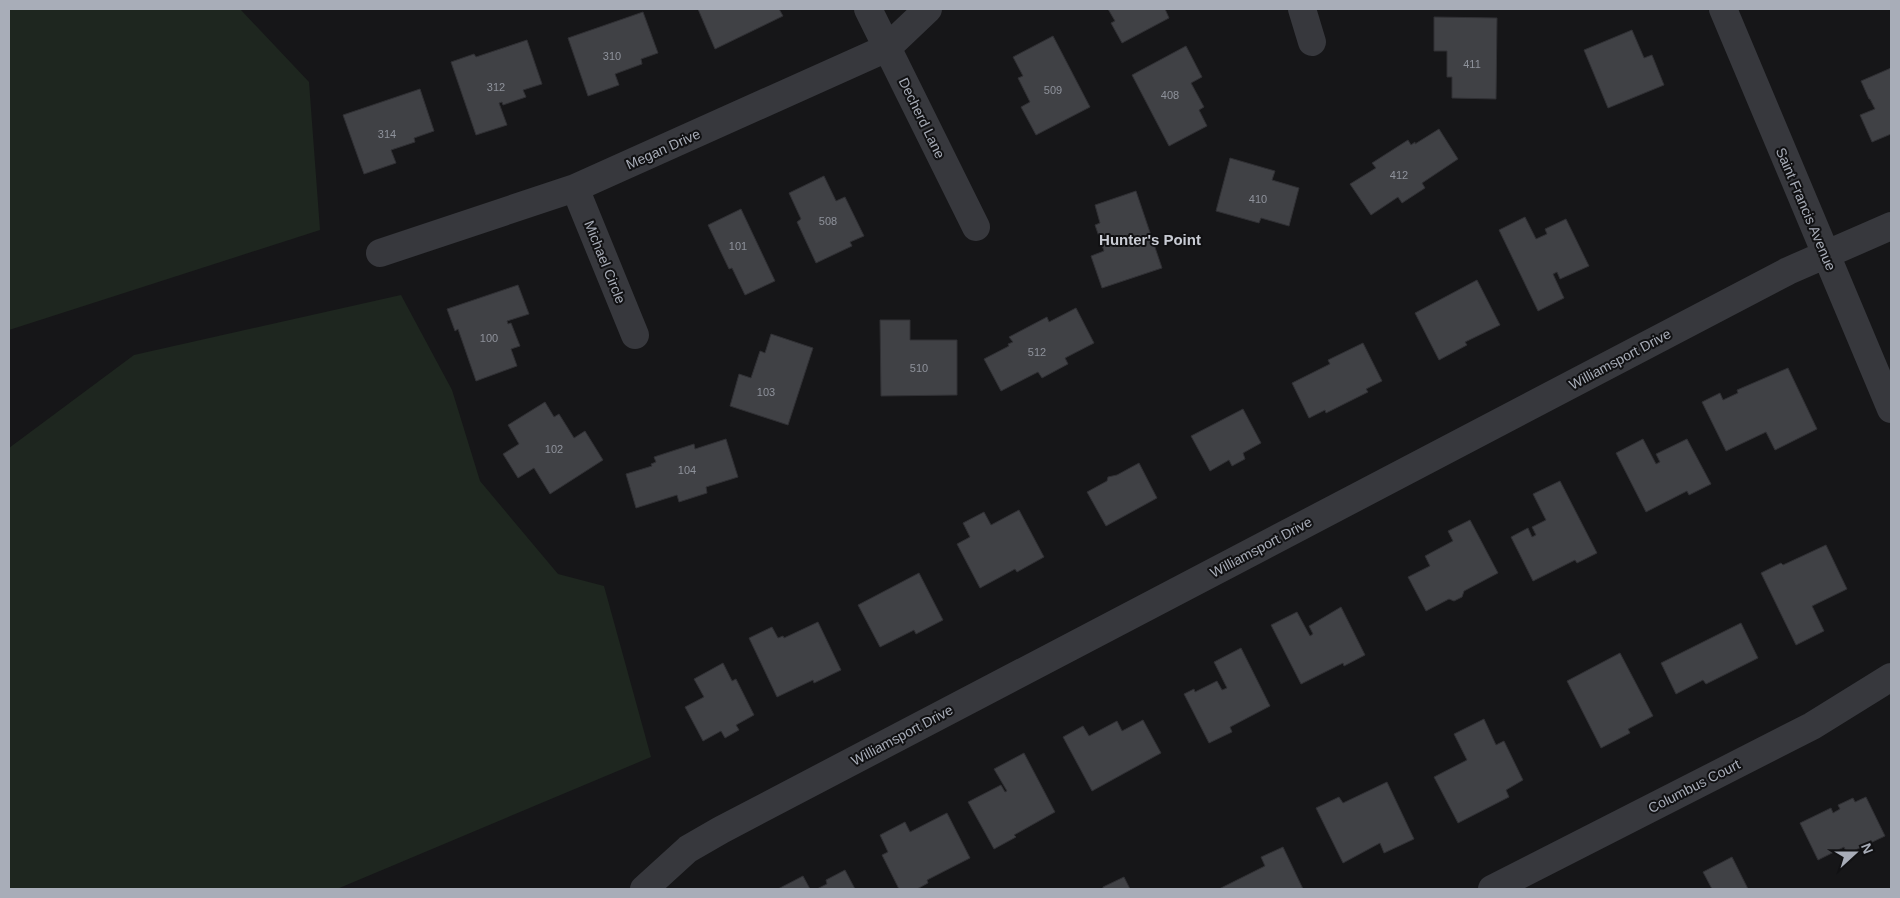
<svg xmlns="http://www.w3.org/2000/svg" width="1900" height="898" font-family="Helvetica,sans-serif">
  <style>
    .green { fill: #1e261f }
    .building { fill: #404145; stroke: #303034 }
    .lines { fill: none; stroke-linecap: round; stroke-linejoin: round }
    .minor { stroke: #37383d; stroke-width: 28 }
    .labels { text-anchor: middle; stroke-width: 4; stroke-linejoin: round; paint-order: stroke }
    .number-label { font-size: 11px; fill: #8e929b }
    .street-label { font-size: 14px; fill: #a8adb8; stroke: #111113 }
    .neighbourhood-label { font-size: 15px; font-weight: bold; fill: #c9ccd4; stroke: #111113 }
  </style>
  <rect width="100%" height="100%" fill="#161618"/>
  <!-- green -->
  <path class="green" d="M9,9H240L309,82L320,230L9,330Z
    M401,295L452,390L480,481L558,574L604,586L651,757L337,889H9V448L134,355Z"/>
  <!-- building -->
  <path class="building" d="M698,9H779L783,16L715,49Z
    M1108,9H1165L1169,18L1122,43L1111,23L1115,21Z
    M643,12L658,53L641,59L642,64L615,74L619,85L588,96L568,38Z
    M1434,17L1497,18L1496,99L1452,98V77H1447V51H1434Z
    M1632,30L1644,58L1652,55L1664,85L1608,108L1584,50Z
    M1053,36L1090,107L1036,135L1021,107L1030,102L1018,78L1023,76L1013,57Z
    M527,40L542,84L523,90L526,97L503,105L502,102L499,103L507,125L476,135L451,62L474,54L476,57Z
    M1186,46L1202,77L1191,83L1204,107L1199,110L1207,126L1169,146L1132,75Z
    M1891,68V134L1872,142L1860,115L1875,109L1870,99H1869L1861,81Z
    M420,89L434,131L414,138L415,142L391,150L396,163L364,174L343,115Z
    M1439,129L1458,159L1422,183L1425,188L1402,203L1398,197L1371,215L1350,184L1376,168L1372,163L1408,140L1411,145L1415,142V144Z
    M1230,158L1275,171L1272,180L1299,188L1289,226L1261,218L1259,223L1216,211Z
    M824,176L836,201L845,197L864,236L850,242L852,246L816,263L797,222L801,219L789,193Z
    M1136,191L1162,268L1102,288L1091,256L1104,251L1095,225L1100,223L1095,205Z
    M741,209L775,281L745,295L732,268L729,269L708,225Z
    M1525,217L1536,239L1547,234L1545,229L1566,219L1589,266L1560,279L1557,272L1553,274L1564,298L1538,311L1499,230Z
    M1477,280L1500,325L1465,342L1467,345L1439,360L1415,313Z
    M518,285L529,314L507,321L508,324L511,323L520,346L511,349L517,366L476,381L458,329L455,331L447,309Z
    M1076,308L1094,343L1065,358L1068,364L1042,378L1038,372L1001,391L984,359L1009,346L1008,344L1013,342L1009,337L1047,317L1049,322Z
    M880,320H910V340H957V395L881,396Z
    M771,334L813,348L788,425L730,406L739,374L751,378L760,351L765,353Z
    M1363,343L1382,381L1366,389L1368,392L1326,413L1325,410L1309,418L1292,383L1330,364L1328,360Z
    M1788,368L1817,429L1775,450L1766,432L1726,451L1702,402L1720,393L1723,400L1738,393L1737,390Z
    M545,402L554,417L559,414L574,438L585,431L603,460L550,494L534,468L518,478L503,454L519,444L508,425Z
    M1243,409L1261,443L1243,453L1245,459L1232,466L1229,460L1210,471L1191,436Z
    M726,439L738,477L706,487L707,493L679,502L677,495L636,508L626,474L652,466L651,464L656,462L654,457L694,444L695,449Z
    M1643,439L1656,464L1660,462L1656,454L1687,439L1711,484L1689,495L1687,491L1646,512L1616,453Z
    M1139,463L1157,498L1106,526L1087,492L1107,481L1108,477L1117,475Z
    M1560,481L1597,553L1577,563L1575,560L1533,581L1511,537L1528,528L1532,537L1536,535L1532,527L1546,520L1533,494Z
    M1019,510L1044,557L1017,572L1015,569L980,588L957,544L970,537L963,523L984,512L991,525Z
    M1470,520L1498,573L1464,591L1462,597L1454,601L1449,599L1426,611L1408,577L1430,566L1425,556L1453,541L1448,531Z
    M1826,545L1847,589L1812,606L1824,631L1796,645L1761,573L1781,563L1783,565Z
    M919,573L943,620L916,634L914,630L880,647L858,605Z
    M1341,607L1365,655L1344,666L1343,663L1301,684L1271,625L1297,612L1310,636L1313,634L1309,626Z
    M818,622L841,670L814,683L813,680L777,697L749,638L772,627L778,638L783,636L784,638Z
    M1741,623L1758,658L1706,684L1703,680L1676,694L1661,663Z
    M1241,648L1270,706L1230,727L1232,732L1209,743L1184,694L1194,689L1195,692L1217,681L1222,690L1227,688L1214,662Z
    M1620,653L1653,716L1628,729L1630,733L1601,748L1567,681Z
    M723,663L732,681L736,679L754,715L736,725L739,730L725,738L721,731L703,741L685,707L704,697L694,679Z
    M1484,719L1496,745L1504,741L1523,780L1506,790L1509,797L1458,823L1434,777L1467,760L1454,734Z
    M1143,720L1161,753L1092,791L1063,737L1083,726L1089,736L1117,721L1122,731Z
    M1024,753L1055,812L1014,835L1016,837L994,849L968,802L1001,785L1005,792L1007,791L994,769Z
    M1387,782L1414,839L1384,853L1380,843L1343,863L1316,808L1339,797L1343,803Z
    M1866,797L1885,836L1847,854L1844,847L1818,860L1800,823L1831,808L1833,813L1840,809L1838,805L1853,798L1855,802Z
    M947,813L970,858L927,880L928,883L917,889H899L882,855L888,852L880,835L905,822L910,832Z
    M1283,847L1303,889H1219L1265,866L1261,857Z
    M1732,857L1748,889H1712L1703,872Z
    M845,870L855,889H817L827,884L826,880Z
    M803,876L810,889H778Z
    M1124,877L1130,889H1103V887Z"/>
  <g class="lines">
    <!-- minor -->
    <path class="minor" d="M868,9L976,227
      M1302,9L1312,42
      M1723,9L1891,409
      M575,188L635,335
      M380,253L575,188L887,48L928,9
      M644,889L688,849L721,830L1788,271L1891,226
      M1492,889L1812,726L1891,677"/>
  </g>
  <g class="labels">
    <!-- number labels -->
    <g class="number-label">
      <text x="612" y="60">310</text>
      <text x="1472" y="68">411</text>
      <text x="496" y="91">312</text>
      <text x="1053" y="94">509</text>
      <text x="1170" y="99">408</text>
      <text x="387" y="138">314</text>
      <text x="1399" y="179">412</text>
      <text x="1258" y="203">410</text>
      <text x="828" y="225">508</text>
      <text x="738" y="250">101</text>
      <text x="489" y="342">100</text>
      <text x="1037" y="356">512</text>
      <text x="919" y="372">510</text>
      <text x="766" y="396">103</text>
      <text x="554" y="453">102</text>
      <text x="687" y="474">104</text>
    </g>
    <!-- street labels -->
    <g class="street-label">
      <text transform="translate(922 118) rotate(64)" y="5">Decherd Lane</text>
      <text transform="translate(663 149) rotate(-24)" y="5">Megan Drive</text>
      <text transform="translate(1806 209) rotate(67)" y="5">Saint Francis Avenue</text>
      <text transform="translate(605 262) rotate(68)" y="5">Michael Circle</text>
      <text transform="translate(1620 359) rotate(-28)" y="5">Williamsport Drive</text>
      <text transform="translate(1261 547) rotate(-28)" y="5">Williamsport Drive</text>
      <text transform="translate(902 735) rotate(-28)" y="5">Williamsport Drive</text>
      <text transform="translate(1694 786) rotate(-27)" y="5">Columbus Court</text>
    </g>
    <!-- neighbourhood labels -->
    <g class="neighbourhood-label">
      <text x="1150" y="245">Hunter's Point</text>
    </g>
  </g>
  <!-- border -->
  <rect width="1900" height="898" fill="none" stroke="#a8adb8" stroke-width="20"/>
  <!-- north arrow -->
  <g transform="translate(1855 853) rotate(69)" stroke="#111113" stroke-width="4" paint-order="stroke">
  <path d="M0-4L9 19L0 12L-9 19Z" fill="#a8adb8"/>
  <text y="-8" font-size="14" font-weight="bold" text-anchor="middle" fill="#a8adb8">N</text>
  </g>
</svg>
